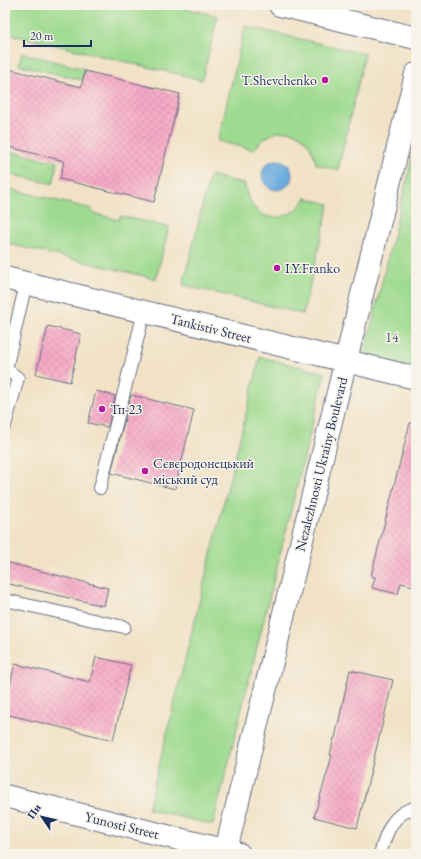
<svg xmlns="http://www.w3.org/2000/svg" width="421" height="859" font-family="'EB Garamond',serif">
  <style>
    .grass { fill: url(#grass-tufts); stroke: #5c8476 }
    .park { fill: #9eda8f; stroke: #5c8476 }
    .water { fill: #69abdd; stroke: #426d9e }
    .building { fill: url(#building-cross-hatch) }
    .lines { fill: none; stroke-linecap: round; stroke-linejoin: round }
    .lane-casing { stroke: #666e82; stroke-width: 14 }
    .street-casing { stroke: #666e82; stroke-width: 24 }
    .lane { stroke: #fff; stroke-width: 12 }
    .street { stroke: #fff; stroke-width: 22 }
    .poi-dot { fill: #b5179e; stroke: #f7f3e8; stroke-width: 1.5 }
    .labels { text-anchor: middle; stroke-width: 3; stroke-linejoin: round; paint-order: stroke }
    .poi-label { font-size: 14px; fill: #1b2f5e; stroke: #f7f3e8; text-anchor: start }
    .street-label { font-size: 14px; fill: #1b2f5e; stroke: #f7f3e8 }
    .park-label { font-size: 14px; fill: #3c5a6a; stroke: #f7f3e8 }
  </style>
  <defs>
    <pattern id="grass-tufts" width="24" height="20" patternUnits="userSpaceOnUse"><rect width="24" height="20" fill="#9eda8f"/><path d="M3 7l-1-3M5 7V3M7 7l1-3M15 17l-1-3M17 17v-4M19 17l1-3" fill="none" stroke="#88bb7e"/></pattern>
    <pattern id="building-cross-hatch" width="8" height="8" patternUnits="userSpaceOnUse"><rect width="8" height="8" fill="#f7a9c6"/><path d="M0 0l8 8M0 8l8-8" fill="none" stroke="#d392ac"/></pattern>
  </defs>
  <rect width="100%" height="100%" fill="#f7f3e8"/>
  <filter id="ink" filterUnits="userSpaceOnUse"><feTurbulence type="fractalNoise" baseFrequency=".025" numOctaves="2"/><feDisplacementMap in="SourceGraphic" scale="8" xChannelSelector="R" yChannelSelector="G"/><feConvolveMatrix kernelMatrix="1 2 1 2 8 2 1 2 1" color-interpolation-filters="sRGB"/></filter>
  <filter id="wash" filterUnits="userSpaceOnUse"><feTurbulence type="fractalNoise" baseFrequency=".012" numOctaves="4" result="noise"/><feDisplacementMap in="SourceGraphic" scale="16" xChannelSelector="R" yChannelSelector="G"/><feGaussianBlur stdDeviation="0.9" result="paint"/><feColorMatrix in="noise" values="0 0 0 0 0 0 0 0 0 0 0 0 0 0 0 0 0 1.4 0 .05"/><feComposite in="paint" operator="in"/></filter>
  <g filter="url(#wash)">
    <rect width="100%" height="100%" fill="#f1e2c6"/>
    <!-- grass -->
    <path class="grass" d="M22,53L85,69L82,80L19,65Z
      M5,150L58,162L53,184L5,173Z"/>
    <!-- park -->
    <path class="park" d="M5,5H170L218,16L202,80L5,33Z
      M245,26L365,54L338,170L316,164C310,127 275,120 254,150L218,141Z
      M416,142V368L364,356Z
      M210,175L245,184C249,222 285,229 306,198L329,204L303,314L183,285Z
      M5,188L92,209V213L119,220L120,216L169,227L156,279L5,243Z
      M260,357L325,373L213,825L148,809Z"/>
    <!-- water -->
    <path class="water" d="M262 175a15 15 0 1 1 30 0a15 15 0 1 1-30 0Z"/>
    <g id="blocks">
      <!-- building -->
      <path class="building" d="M5,68L81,87L85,71L180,94L154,202L60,179L64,161L5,146Z
        M48,326L81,334L70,382L36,374Z
        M96,391L115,396L108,427L88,423Z
        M131,395L194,410L175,489L111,473Z
        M410,423L416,424V569L412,586L401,583L398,594L372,588L375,577L371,576Z
        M5,562L108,588L104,606L5,583Z
        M96,657L131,665L113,740L5,714V705L15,664L90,682Z
        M350,670L393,680L357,828L314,817L332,756L330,755L334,738H335Z"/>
    </g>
  </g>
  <g filter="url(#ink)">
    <use href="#blocks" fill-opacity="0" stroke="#666e82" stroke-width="1"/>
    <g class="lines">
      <!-- lane casing -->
      <g class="lane-casing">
        <path id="lane" d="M5,425L18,378L6,369L26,283
          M100,488L144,312
          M5,600L124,627
          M380,854C386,834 392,812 416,808"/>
      </g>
      <!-- street casing -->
      <g class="street-casing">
        <path id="street" d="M280,5L416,38
          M5,278L416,378
          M5,796L239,854
          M225,854L416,74"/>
      </g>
      <!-- lane -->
      <use href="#lane" class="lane"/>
      <!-- street -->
      <use href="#street" class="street"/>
    </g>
  </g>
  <!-- markers -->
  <g class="poi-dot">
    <circle cx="325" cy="80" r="4"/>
    <circle cx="277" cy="268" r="4"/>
    <circle cx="102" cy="409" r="4"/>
    <circle cx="145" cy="471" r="4"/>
  </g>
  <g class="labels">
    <!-- poi labels -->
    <g class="poi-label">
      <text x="317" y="85" text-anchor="end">T.Shevchenko</text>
      <text x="285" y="273">I.Y.Franko</text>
      <text x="110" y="414">Тп-23</text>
      <text x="153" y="468">Сєвєродонецький<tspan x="153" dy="16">міський суд</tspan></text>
    </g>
    <!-- street labels -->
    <g class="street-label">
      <text transform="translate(211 328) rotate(14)" y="5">Tankistiv Street</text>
      <text transform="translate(321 464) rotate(-76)" y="5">Nezalezhnosti Ukrainy Boulevard</text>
      <text transform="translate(122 825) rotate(14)" y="5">Yunosti Street</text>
    </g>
    <!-- park labels -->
    <g class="park-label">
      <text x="392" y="342">14</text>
    </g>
  </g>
  <!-- margin -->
  <rect width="421" height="859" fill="none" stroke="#f7f3e8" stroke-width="20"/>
  <!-- north arrow -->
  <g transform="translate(42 817) rotate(305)" stroke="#f7f3e8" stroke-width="3" paint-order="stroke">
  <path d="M0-3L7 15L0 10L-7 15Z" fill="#1b2f5e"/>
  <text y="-6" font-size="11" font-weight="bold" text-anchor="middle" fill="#1b2f5e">Пн</text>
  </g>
  <!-- scale -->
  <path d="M24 40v6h67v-6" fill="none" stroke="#1b2f5e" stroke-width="2"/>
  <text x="30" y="40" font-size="12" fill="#1b2f5e" stroke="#f7f3e8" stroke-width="3" paint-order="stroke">20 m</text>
</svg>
